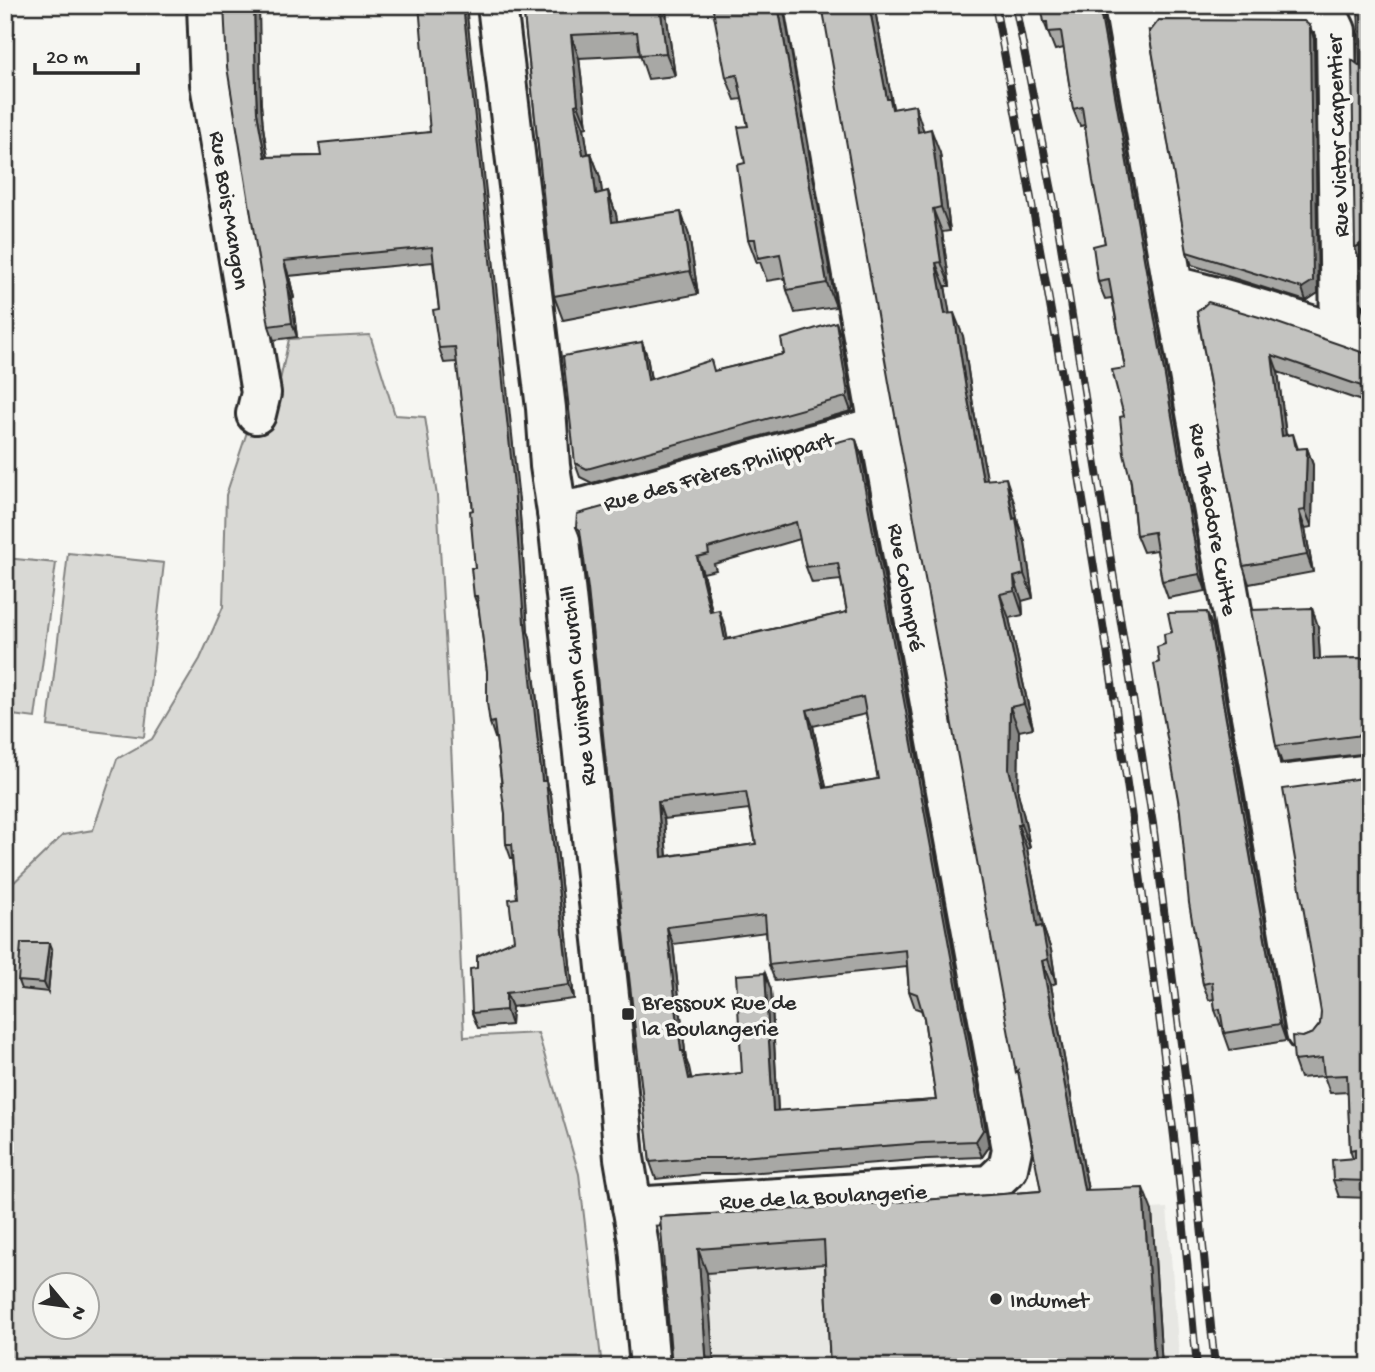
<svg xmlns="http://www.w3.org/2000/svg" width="1375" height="1372" font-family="'Gochi Hand',sans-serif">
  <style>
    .built { fill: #e7e7e3 }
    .green { fill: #d9d9d5; stroke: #828280; stroke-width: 2; fill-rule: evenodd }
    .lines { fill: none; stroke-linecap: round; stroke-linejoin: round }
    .minor-casing { stroke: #2b2b2b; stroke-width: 44 }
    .major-casing { stroke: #2b2b2b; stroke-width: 44 }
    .minor { stroke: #f6f6f2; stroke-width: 38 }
    .major { stroke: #f6f6f2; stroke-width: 38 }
    .rail-casing { stroke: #2b2b2b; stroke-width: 8 }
    .rail { stroke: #f6f6f2; stroke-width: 5; stroke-dasharray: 16; stroke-linecap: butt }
    .wall { fill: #a8a8a5; stroke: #2b2b2b; stroke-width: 2; fill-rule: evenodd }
    .shaded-wall { fill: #888886; stroke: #2b2b2b; stroke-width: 2 }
    .building { fill: #c3c3c0; stroke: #2b2b2b; stroke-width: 2; fill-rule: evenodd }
    .poi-dot { fill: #2b2b2b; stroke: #f6f6f2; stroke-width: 2.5 }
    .labels { text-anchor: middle; stroke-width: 7; stroke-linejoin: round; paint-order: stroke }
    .street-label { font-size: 23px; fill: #2b2b2b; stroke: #f6f6f2 }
    .poi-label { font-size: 23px; fill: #2b2b2b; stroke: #f6f6f2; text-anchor: start }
  </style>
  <rect width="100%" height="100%" fill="#f6f6f2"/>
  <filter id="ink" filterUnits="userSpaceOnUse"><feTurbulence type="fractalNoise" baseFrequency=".0143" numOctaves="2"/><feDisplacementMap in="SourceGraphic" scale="14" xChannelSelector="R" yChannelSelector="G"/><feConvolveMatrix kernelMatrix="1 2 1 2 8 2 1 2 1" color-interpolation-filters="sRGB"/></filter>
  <g filter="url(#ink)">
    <!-- built -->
    <path class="built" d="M1167,1208L1180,1367H668L655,1241Z"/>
    <!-- green -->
    <path class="green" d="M370,335L395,415L425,417L437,496L450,722L464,1037L538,1033L579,1174L602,1367H5V891L63,835L93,830L117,759L152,739L200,659L223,607L226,495L248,429L279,385L289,339ZM46,1284H88V1326H46Z
      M68,553L164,563L144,737L48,726Z
      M5,558L56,563L35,718L5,714Z"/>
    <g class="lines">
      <!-- minor casing -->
      <g class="minor-casing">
        <path id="minor" d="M207,5L210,84L261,393L256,414
          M1124,5L1173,286L1264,787L1306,1033
          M1125,10L1318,12L1329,16L1336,31L1340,335
          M1173,286C1239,302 1306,322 1370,346
          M557,512L586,507L879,426
          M1264,787L1370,774
          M632,1207L990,1185L1008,1168L1012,1149L879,426L804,5"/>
      </g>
      <!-- major casing -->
      <g class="major-casing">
        <path id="major" d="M497,5L546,408L550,466L557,512L611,1014L624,1158L639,1246L650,1367"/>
      </g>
      <!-- minor -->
      <use href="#minor" class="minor"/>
      <!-- major -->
      <use href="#major" class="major"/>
      <!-- rail casing -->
      <g class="rail-casing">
        <path id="rail" d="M995,5C1065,372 1126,741 1171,1112C1182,1197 1189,1282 1197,1367
          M1015,5L1053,196L1153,824L1190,1114L1215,1367"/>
      </g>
      <!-- rail -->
      <use href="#rail" class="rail"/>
    </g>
    <!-- wall -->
    <path class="wall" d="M523,5H665L675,76L648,79L640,55L579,58L587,127L584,128L588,154L591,153L600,177L602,193L608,191L616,214L617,221L689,235L698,294L563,320L554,296Z
      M874,5L893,109L923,129L924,131L940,153L950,231L942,232L950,286H945L949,314L963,336L974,412L987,480L1014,502L1018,523L1025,542L1033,598L1022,601L1023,615L1009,618L1033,728L1019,731L1018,793L1025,821L1030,848L1027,849L1043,927L1051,950L1056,983L1051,985L1088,1190L1152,1211L1162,1367H830L825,1264L707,1273L660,1217L817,1208L1041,1191Z
      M1370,5V323L1366,318L1360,301V262L1355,248L1360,66Z
      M782,8L836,307L795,313L787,290L785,278L767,281L760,262L757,263L748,239L745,163L748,126L742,99L735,100L726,77Z
      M1102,9L1206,591L1168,598L1162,581L1157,550L1143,552L1136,535L1124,416L1125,368L1112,298L1105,299L1098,282L1105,243L1085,125L1080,126L1073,109L1064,48L1055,50L1044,22Z
      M1310,26L1314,39L1318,293L1306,301L1192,265L1187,252Z
      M261,104L263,127L268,157L321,156L430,132L519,500L528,632L530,637L546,781L551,795L574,999L512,1007L511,1025L478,1028L472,1013L477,968L514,940L517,898L513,858H511L506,844L505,813L496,737L495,738L490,723L487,671L479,610L474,596L475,568L473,510L457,362L444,363L439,348V309L433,262L289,276L294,298L292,299L297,337L274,340L269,326Z
      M1197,312L1370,355V404L1278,372L1286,435L1293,434L1298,449L1307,448L1313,465L1312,527L1305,528L1313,572L1249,584L1243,566Z
      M841,336L853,407L851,411L592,483L580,477L575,463L642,342L647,356L651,379L715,371L784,354Z
      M856,440L862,457L989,1147L982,1157L928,1159L734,1174H702L656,1179L650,1162L588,589L581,539L576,527ZM800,539L806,567L812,583L841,580L847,612L727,639L725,626L712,611L703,573L716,570L714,564ZM866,714L878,779L826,788L813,726ZM749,809L756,844L667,856L664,819ZM766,932L769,965L775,981L907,967L909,991L915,1008L921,1010L924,1018L936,1100L778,1111L771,990L765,973L742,1073L691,1079L686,1060L673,944Z
      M1318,626L1320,659L1370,658V753L1282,763L1276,746Z
      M1213,629L1286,1041L1230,1050L1224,1033L1223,1026H1221L1215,1010L1214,999L1209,1000L1203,984L1180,811L1159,662Z
      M1370,777V1198L1339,1197L1333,1180L1353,1159L1350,1150L1348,1092L1330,1093L1324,1076L1300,1078L1294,1061L1303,1037L1313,1033L1320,1024L1367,778Z
      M52,951L48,992L21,989L18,981Z"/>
    <!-- shaded-wall -->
    <path class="shaded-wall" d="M254,5H259L261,104L263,127L270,172L265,157L257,113L256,90Z
      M463,5H466L519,500L528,632L530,637L547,796L542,781L524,623Z
      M660,5H665L675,76L666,53Z
      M778,5H783L836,307L827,283Z
      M869,5H874L893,108L898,123L887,99Z
      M1099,5H1103L1102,9L1206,591L1200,574Z
      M1310,26L1314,39L1318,293L1306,301L1302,288Z
      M571,35L579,58L587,127L578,104Z
      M575,105L584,128L592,178L583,155Z
      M915,105L923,129L926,155L918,132Z
      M931,129L940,153L950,231L941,207Z
      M591,153L600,177L605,217L596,194Z
      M608,191L616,214L621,246L612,222Z
      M933,209L942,232L950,286L941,262Z
      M681,212L689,235L698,294L690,271Z
      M1360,244L1361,265L1355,248Z
      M284,261L289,276L294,298L289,284Z
      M936,263L945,286L954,338L945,314Z
      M287,285L292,299L297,337L292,323Z
      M954,313L963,336L974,412L992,504L983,480L966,389Z
      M836,322L841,336L853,407L851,411L846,397Z
      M642,342L647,356L653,393L648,380Z
      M1272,355L1278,372L1288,453L1282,436Z
      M856,440L862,457L989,1147L982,1157L976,1141Z
      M1307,448L1313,465L1312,527L1305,510Z
      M1006,478L1014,502L1018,523L1025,542L1033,598L1024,574Z
      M1299,511L1305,528L1313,572L1307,555Z
      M697,557L703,573L716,628L710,612Z
      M1014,577L1022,601L1023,615L1015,591Z
      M1000,594L1009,618L1033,728L1024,704Z
      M1312,608L1318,626L1321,676L1314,659Z
      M719,610L725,626L731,656L725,640Z
      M1207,612L1213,629L1286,1041L1280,1024Z
      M1010,707L1019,731L1018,793L1025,821L1030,848L1021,825L1009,769Z
      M807,710L813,726L830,805L824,788Z
      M546,781L551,795L574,999L569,985Z
      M658,802L664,819L668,873L662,857Z
      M1018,825L1027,849L1043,927L1051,950L1056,983L1037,927Z
      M667,927L673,944L686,1060L689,1067L695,1096L689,1079L681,1051Z
      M49,943L52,951L48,992L44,983Z
      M1042,961L1051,985L1092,1213L1084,1190Z
      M765,973L771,990L779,1128L773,1111Z
      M506,993L512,1007L511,1025L506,1010Z
      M1143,1188L1152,1211L1162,1367H1155Z
      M698,1249L707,1273L714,1367H707Z"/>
    <!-- building -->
    <path class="building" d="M224,5H254L256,90L257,113L265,157L321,156L319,143L430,132L419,5H463L514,486L524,623H525L542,781H546L569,985L506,993V1010L472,1013L470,969L477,968V956L514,940L509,899L517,898L512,844H506L505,813L501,785H502L494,722L490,723L487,703V671L477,596H474L471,568H475L470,511L473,510L455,347L439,348L433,310L439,309L432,247L284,261L289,284L287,285L292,323L269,326L227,67Z
      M523,5H660L666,53L640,55L637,32L571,35L578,104L575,105L583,155L591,153L596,194L608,191L612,222L681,212L690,271L554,296Z
      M712,5H778L827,283L787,290L780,254L758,258L755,239H748L737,165L745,163L738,127L748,126L737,75L726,77Z
      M822,5H869L887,99H890L892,109L915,105L918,132L931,129L941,207L933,209L941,262L936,263L945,314L954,313L966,389L983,480L1006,478L1013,519L1016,518L1024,574L1014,577L1015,591L1000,594L1024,704L1010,707L1009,769L1016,797L1021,825H1018L1034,904L1037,927L1042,926L1048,959L1042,961L1084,1190L1143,1188L1155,1367H830L824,1240L698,1249L707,1367H672L660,1217L817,1208L1041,1191L1018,1070L1016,1073L890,388Z
      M1041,5H1099L1200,574L1162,581L1154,532L1136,535L1131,482L1124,454L1120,417L1124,416L1112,370L1125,368L1109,280L1098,282L1093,246L1105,243L1093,181L1082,107L1073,109L1061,31L1048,32L1047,22H1044Z
      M1358,5H1370V308L1363,305L1360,301V244L1355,248L1352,60L1360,66Z
      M1159,20L1304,21L1310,26L1313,281L1302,288L1187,252L1149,33Z
      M1208,302L1266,319L1370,355V389L1272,355L1282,436L1293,434L1296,449L1307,448L1305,510L1299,511L1307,555L1243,566L1197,312Z
      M836,322L848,394L846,397L587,469L575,463L563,356L642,342L648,380L711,360L714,371L784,354L781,339Z
      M852,438L856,440L983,1130L976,1141L922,1143L728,1158H696L650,1162L616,861L588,589L580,530L576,527L577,514ZM796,522L806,567L838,563L847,612L725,640L719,610L710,612L697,557L709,554L708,548ZM863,697L878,779L824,788L807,710ZM746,792L756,844L662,857L658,802ZM765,915L769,965L906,950L909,991L917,994L924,1018L936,1100L773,1111L765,973L736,975L742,1073L689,1079L683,1051H681L667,927Z
      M1368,545H1370V568Z
      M1312,608L1314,659L1370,658V737L1362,735L1276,746L1251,610Z
      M1207,612L1280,1024L1224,1033L1220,1009L1215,1010L1212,982L1203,984L1189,903L1180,811L1154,664L1159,662L1157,647L1165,644L1164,634L1172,632L1168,613Z
      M1370,777V1181L1333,1180L1332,1160L1355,1158V1149L1350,1150L1347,1075L1324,1076L1322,1058L1294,1061L1292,1036L1303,1037L1313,1033L1320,1024L1321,1012L1283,789Z
      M21,943H49L44,983L18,981Z"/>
  </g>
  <!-- markers -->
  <g class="poi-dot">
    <rect x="621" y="1007" width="14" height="14" rx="3.5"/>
    <circle cx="996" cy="1299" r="7"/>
  </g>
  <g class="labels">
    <!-- street labels -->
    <g class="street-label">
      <text transform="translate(1336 136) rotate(-92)" y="8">Rue Victor Carpentier</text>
      <text transform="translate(231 210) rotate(81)" y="8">Rue Bois-Mangon</text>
      <text transform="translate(718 470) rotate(-16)" y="8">Rue des Frères Philippart</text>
      <text transform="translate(1215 519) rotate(80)" y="8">Rue Théodore Cuitte</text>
      <text transform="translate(908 587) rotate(80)" y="8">Rue Colompré</text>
      <text transform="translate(576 686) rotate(-96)" y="8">Rue Winston Churchill</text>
      <text transform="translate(823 1195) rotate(-3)" y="8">Rue de la Boulangerie</text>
    </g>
    <!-- poi labels -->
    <g class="poi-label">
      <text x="642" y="1009">Bressoux Rue de<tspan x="642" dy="26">la Boulangerie</tspan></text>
      <text x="1010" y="1307">Indumet</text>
    </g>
  </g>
  <!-- margin -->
  <rect width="1375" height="1372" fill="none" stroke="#f6f6f2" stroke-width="28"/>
  <rect x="14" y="14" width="1347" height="1344" fill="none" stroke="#2b2b2b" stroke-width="2.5" filter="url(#ink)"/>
  <!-- north arrow -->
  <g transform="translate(66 1306) rotate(119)"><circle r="33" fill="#f6f6f2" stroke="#a5a5a2" stroke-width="2"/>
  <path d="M0-5L12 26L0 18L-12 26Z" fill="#2b2b2b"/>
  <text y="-10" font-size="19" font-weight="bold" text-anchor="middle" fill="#2b2b2b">N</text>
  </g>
  <!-- scale -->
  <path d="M35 63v10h103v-10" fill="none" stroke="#2b2b2b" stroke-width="3.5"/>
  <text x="46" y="63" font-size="21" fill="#2b2b2b" stroke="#f6f6f2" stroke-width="5" paint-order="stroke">20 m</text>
</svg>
